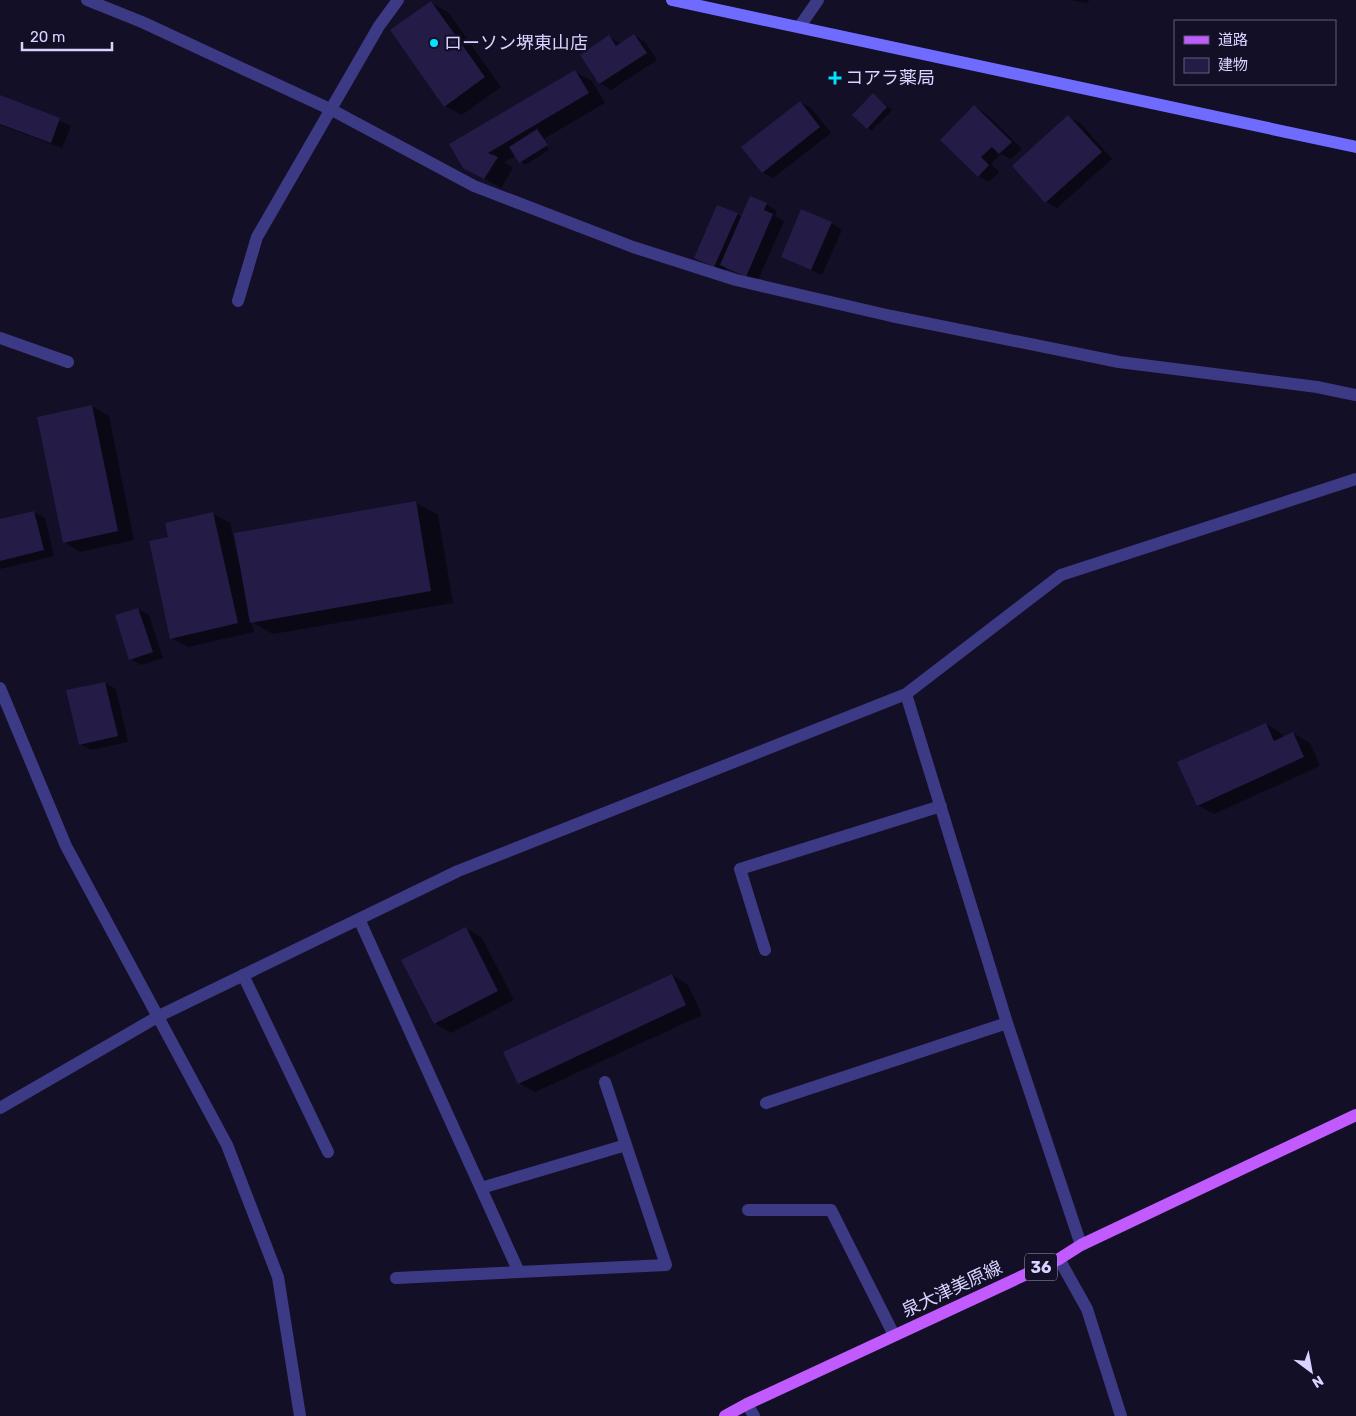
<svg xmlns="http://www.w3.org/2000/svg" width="1356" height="1416" font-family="Rubik,'Noto Sans JP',sans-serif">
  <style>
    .shadow { fill: #0007 }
    .building { fill: #241b47 }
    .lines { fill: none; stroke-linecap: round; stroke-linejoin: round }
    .lane { stroke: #3d3a85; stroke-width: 12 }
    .street { stroke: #3d3a85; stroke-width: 12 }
    .secondary { stroke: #6f6bff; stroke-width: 12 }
    .primary { stroke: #c25bff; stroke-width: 12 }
    .poi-dot { fill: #00e5ff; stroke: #130f26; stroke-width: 2 }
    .labels { text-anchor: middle; stroke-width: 4.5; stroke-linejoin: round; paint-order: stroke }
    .shield { fill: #130f26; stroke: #9e99be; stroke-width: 1 }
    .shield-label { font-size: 16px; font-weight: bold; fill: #d9d4ff }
    .poi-label { font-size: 18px; fill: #d9d4ff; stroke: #130f26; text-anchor: start }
    .street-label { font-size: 18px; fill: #d9d4ff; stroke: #130f26 }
  </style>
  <rect width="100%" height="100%" fill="#130f26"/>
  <!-- shadow -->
  <path class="shadow" d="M1070,0H1089L1088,3Z
    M431,3L448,12L501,87L462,115L445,106Z
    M634,35L645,42L657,60L611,90L600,83L609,37L621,44Z
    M575,72L592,81L605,103L545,138L551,149L545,139H542L549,150L525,165L516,156L504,162L513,168L501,188L464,167Z
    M873,94L892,110L872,130L867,128Z
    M0,96L71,126L62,148L0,125Z
    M800,102L811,108L831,133L773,178L762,172Z
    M975,107L985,113L1022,149L1011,159L1001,154L991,164L999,172L989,182L978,176Z
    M1069,117L1080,123L1112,159L1057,208L1046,202Z
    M766,204L777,211L775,216L784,221L757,282L727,268L725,273L695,258L737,214L743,218Z
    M831,223L842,230L822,275L793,262Z
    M92,406L109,416L134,540L80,552L64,542Z
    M416,503L438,515L453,603L273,634L252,622L254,632L188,647L171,638L170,538L213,514L230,523L239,564Z
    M34,512L45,518L54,556L0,569V520Z
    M138,609L149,615L163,658L141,665L130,659Z
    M105,683L116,689L128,742L91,750L80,744Z
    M1266,724L1282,734L1284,738L1293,733L1310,743L1320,766L1214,814L1198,805Z
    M466,928L482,938L514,1000L451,1033L435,1023Z
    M672,975L688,985L702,1015L535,1092L519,1083Z"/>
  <!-- building -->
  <path class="building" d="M431,1L485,77L444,107L390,30Z
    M634,34L647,53L599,84L580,55L609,35L616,46Z
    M575,70L589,93L488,153L498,157L484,179L463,168L449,144Z
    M873,93L887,107L867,129L852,115Z
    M0,95L60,118L51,143L0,124Z
    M800,101L820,127L762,173L741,147Z
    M974,105L1012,142L999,154L992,147L981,157L989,165L978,177L940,140Z
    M1068,115L1102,152L1045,203L1012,166Z
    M537,129L548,145L519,163L509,147Z
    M750,196L767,203L764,210L773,214L746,277L720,265Z
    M717,205L738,213L714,267L694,258Z
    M801,209L832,222L811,270L781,257Z
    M92,405L118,531L63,543L37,417Z
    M416,501L431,591L250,623L234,533Z
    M34,511L44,550L0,561V519Z
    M213,512L238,623L170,639L149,541L168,537L165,523Z
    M138,608L153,652L129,660L115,615Z
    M105,682L118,736L79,745L66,690Z
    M1266,723L1274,741L1293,732L1304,757L1197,806L1177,762Z
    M466,927L498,991L434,1024L401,960Z
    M672,974L686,1005L518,1084L503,1052Z"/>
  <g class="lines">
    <!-- lane -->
    <path class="lane" d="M0,338L68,362
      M243,975L328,1152
      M748,1210H831L894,1335"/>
    <!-- street -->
    <path class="street" d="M87,0L142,22L332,110L474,186L633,247L736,280L891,316L1119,362L1317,387L1356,395
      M800,26L818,0
      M238,301L257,237L379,26L398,0
      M0,688L66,846L227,1145L278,1277L300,1416
      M906,694L1007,1023L1081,1245
      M359,919L518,1270
      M765,950L740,869L941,806
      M766,1103L1007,1023
      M0,1108L159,1016L458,871L906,694L1061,575L1356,479
      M481,1188L626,1145
      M1059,1259L1087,1309L1121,1416
      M396,1278L666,1265L605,1082
      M747,1404L754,1416"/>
    <!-- secondary -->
    <path class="secondary" d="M672,0L1356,147"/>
    <!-- primary -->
    <path class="primary" d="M725,1416L747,1404L1059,1259L1081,1245L1356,1115"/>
  </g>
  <!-- markers -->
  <g class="poi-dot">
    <circle cx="434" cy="43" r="5"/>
    <path d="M832.5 70.5h5v5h5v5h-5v5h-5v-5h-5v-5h5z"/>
  </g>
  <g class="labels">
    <!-- shield labels -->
    <rect class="shield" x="1025" y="1253.5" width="32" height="27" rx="4"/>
    <g class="shield-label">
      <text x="1041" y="1273">36</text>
    </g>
    <!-- poi labels -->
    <g class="poi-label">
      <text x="444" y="49">ローソン堺東山店</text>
      <text x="845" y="84">コアラ薬局</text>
    </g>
    <!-- street labels -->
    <g class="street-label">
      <text transform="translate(952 1289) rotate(-25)" y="6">泉大津美原線</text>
    </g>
  </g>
  <!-- legend -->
  <rect x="1174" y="20" width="162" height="65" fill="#130f26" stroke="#625e7d"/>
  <rect x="1184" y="36" width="25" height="8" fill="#c25bff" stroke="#625e7d"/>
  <text x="1218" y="45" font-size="15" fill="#d9d4ff">道路</text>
  <rect x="1184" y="58" width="25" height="15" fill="#241b47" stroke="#625e7d"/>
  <text x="1218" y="70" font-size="15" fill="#d9d4ff">建物</text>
  <!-- north arrow -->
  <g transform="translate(1311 1371) rotate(148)" stroke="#130f26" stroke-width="4" paint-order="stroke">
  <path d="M0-4L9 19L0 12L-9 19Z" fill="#d9d4ff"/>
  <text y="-8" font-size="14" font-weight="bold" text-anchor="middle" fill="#d9d4ff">N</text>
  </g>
  <!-- scale -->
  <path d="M22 42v8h90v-8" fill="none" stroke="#d9d4ff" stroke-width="2.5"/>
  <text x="30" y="42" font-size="15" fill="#d9d4ff" stroke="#130f26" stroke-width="4" paint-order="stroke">20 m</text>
</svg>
